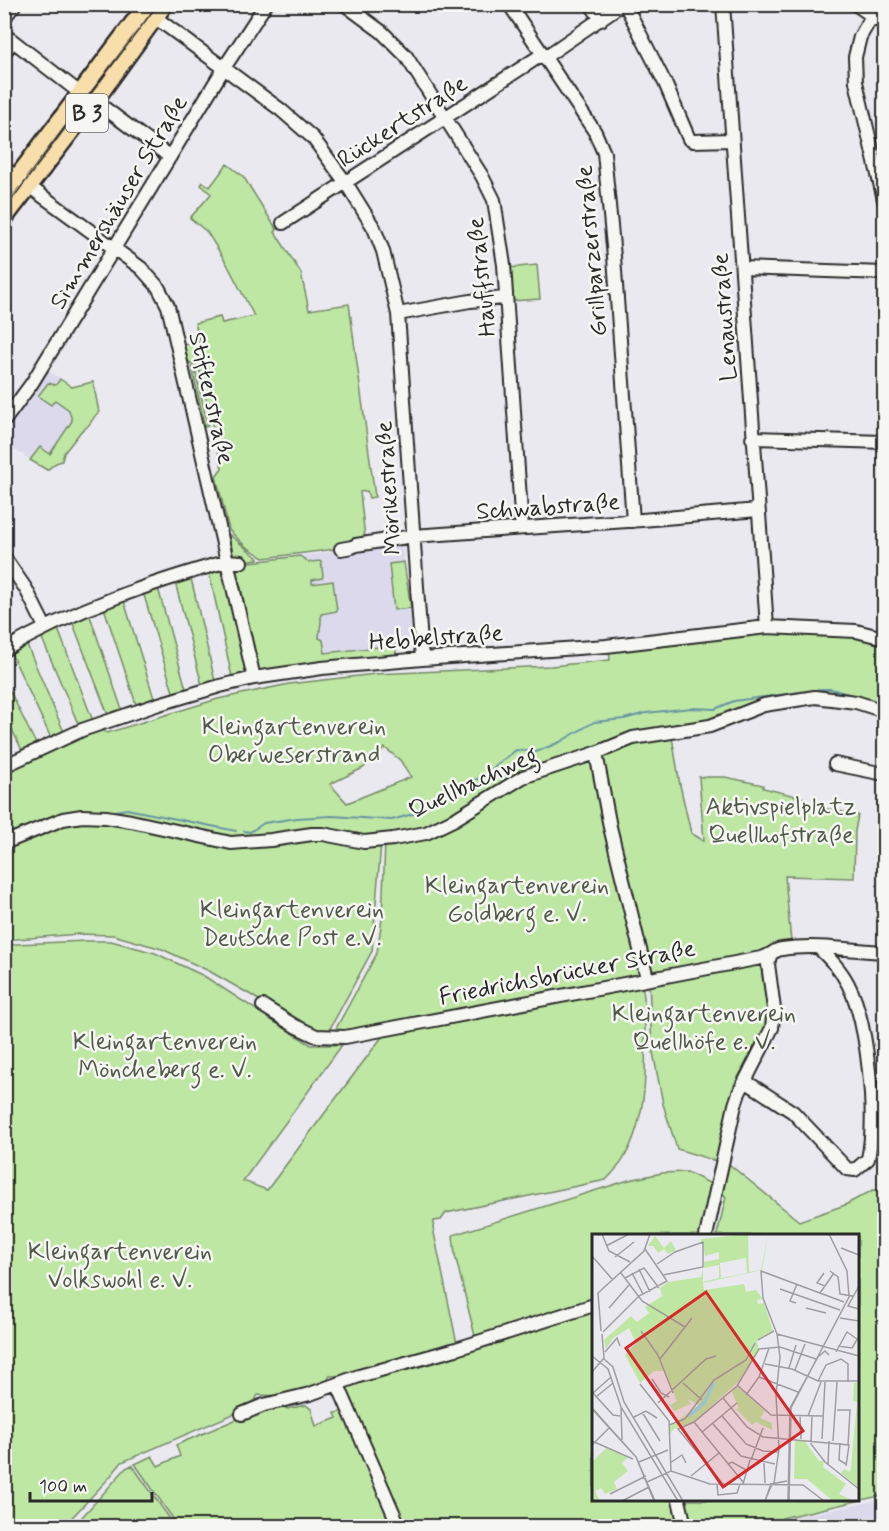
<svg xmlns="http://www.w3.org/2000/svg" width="889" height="1531" font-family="Mynerve,sans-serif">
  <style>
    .built { fill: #ddd9ed }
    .green { fill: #bee7a3; stroke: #748967; stroke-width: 1.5; fill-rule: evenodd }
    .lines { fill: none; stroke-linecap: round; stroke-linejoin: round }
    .stream { stroke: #6896a2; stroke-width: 2 }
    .minor-casing { stroke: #2b2b2b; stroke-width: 16 }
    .major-casing { stroke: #2b2b2b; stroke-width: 20 }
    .minor { stroke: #f6f6f2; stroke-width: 12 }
    .major { stroke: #f8deab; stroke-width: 15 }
    .tram { stroke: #2b2b2b; stroke-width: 1.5 }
    .labels { text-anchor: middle; stroke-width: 5; stroke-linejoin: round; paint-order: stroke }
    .shield { fill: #f6f6f2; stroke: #686867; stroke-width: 1.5 }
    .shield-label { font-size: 22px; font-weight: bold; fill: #2b2b2b }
    .street-label { font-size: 24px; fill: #2b2b2b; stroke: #f6f6f2 }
    .park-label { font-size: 24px; fill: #505a49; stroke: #f6f6f2 }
    .inset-river { fill: none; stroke: #91ddf1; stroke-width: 3 }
    .inset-road { fill: none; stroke: #9e9da1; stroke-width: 1.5 }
    .view { fill: #d62828; fill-opacity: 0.15; stroke: #d62828; stroke-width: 3 }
    .inset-edge { fill: none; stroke: #2b2b2b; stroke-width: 3 }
  </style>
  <rect width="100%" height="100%" fill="#ebe9f0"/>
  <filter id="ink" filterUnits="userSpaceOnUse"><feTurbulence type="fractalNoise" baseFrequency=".0167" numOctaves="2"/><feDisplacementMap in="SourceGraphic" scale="12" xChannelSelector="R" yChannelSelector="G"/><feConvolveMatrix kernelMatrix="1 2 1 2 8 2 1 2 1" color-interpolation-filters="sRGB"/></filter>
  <g filter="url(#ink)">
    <!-- built -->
    <path class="built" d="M47,370L72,387L93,382L83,429L58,461L47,470L5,444L4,429Z
      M402,542L415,643L321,654L309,562L300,556Z
      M884,1499V1526H783L784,1519Z"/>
    <!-- green -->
    <path class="green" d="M227,164L243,176L277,230L275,232L301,273L309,310L349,304L375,497L369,498L367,491L360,492L365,538L352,547L264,558L245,546L229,530L216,476L222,468L199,368L186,360L183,345L200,341L195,323L220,317L222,323L254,316L227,264L207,232L190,218L211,194L201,185L203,182L210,187Z
      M537,265L540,299L511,301L508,268Z
      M192,367L195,369L208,426L205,427Z
      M60,379L72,387L93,382L99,412C92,417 90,428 82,430L64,453L62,461L56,463L47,470L30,460L40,447L50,454L72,421L69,410L55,400L51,405L38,396L48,383L56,385Z
      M230,535L258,558V559L243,561L233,559L231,551L233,550L230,543Z
      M300,556L309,562L321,561L323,576L322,578L312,580V584L333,581L337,611L321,614C322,624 319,632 319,638L323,640L325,653L396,645V655L321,662L259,671L241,588L235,569L242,563Z
      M404,562L411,608L394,610L389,564Z
      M225,568L247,674L232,677L209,572Z
      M191,578L215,681L202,685L175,582Z
      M158,588L186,689L173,692L143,592Z
      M124,601L154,698L136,704L104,608Z
      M89,613L122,710L108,715L72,621Z
      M58,629L93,721L79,726L41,636Z
      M768,631L867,637L884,642V708L813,694L711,721L621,736L425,831L388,837L242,838L206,834L94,813L5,840L4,771L99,727L107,733L218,699L289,684L376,674L551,666L610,660L609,650ZM385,748L400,760L411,777L347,803L330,784L363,768Z
      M27,645L64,732L51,738L11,653Z
      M4,679L36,744L22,750L5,715Z
      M672,737L680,785L691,833L704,841L699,777H725L763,785V788L804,798L803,804L858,815L855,831L854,878L785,876L791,942L758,956L649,975L600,756L616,747Z
      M591,757L640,977L333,1034L377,953L382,919L385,842L427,834L524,780Z
      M87,818L234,846L313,837L381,843L372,951L327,1034L296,1024L251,995L209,971L162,949L113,935L79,934L5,940V844L59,822Z
      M87,941H111L155,953L204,976L311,1045H342L243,1181L267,1190L382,1037L399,1033L642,985L644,997C645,1051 652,1109 624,1158C620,1166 612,1173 606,1180L446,1213L441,1220L434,1221L433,1228L457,1344L347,1375L329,1376L328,1384L281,1396L258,1395L252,1406L122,1462L109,1478L64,1526H4L5,947L16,944Z
      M760,962L768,1013L765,1026L734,1085L719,1162L677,1149L663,1104L652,1047L649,982Z
      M725,1161L799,1221L845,1205L873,1190H884V1495L782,1518L780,1526H403L344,1386L593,1311L594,1500H858V1236L717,1235L726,1197L719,1190Z
      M687,1172L713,1185L703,1235L594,1236L593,1303L476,1340L455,1255L453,1235L629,1180L662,1173Z
      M283,1403L287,1409L306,1405L311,1409L316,1426L337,1418L335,1413L345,1411L396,1526H178L135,1464L152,1456L158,1466L180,1456L176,1445L256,1411Z
      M132,1465L175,1526H74L126,1468Z"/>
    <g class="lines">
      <!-- stream -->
      <path class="stream" d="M864,698L879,703
        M110,812L127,809L236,831
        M244,831L250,832L264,823L297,818L332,816L392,820L423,811L443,793L480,778L516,750L536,752L560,742L594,722L624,719L646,713L691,708L715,709L734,701L823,689H831L859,697"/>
      <!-- minor casing -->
      <g class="minor-casing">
        <path id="minor" d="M137,4L281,110L313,138L346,183L374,228L383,251L398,314L422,659
          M344,4L382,32L406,56L482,176L494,200L504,265L522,528
          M509,4L595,132L604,153L614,257L633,521
          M591,4L601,20
          M625,4L665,83L689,139L693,141L732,140
          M723,4L767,627
          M855,4L884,24
          M872,16L860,37L855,57L856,82L884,200
          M4,18L15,4
          M4,35L13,41L4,53
          M13,41L80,93
          M545,57L622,4
          M95,101L170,157
          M4,168L141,268L158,287L168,306L254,678
          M283,223L543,54
          M742,268L884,273
          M398,314L470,301L505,298
          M4,421L32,383L224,68L266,4
          M752,438L884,442
          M341,549L352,547L356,545L413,536L642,520L758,510
          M4,557L26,589L45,627
          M4,650C75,609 150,583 228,561L241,562
          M596,753L610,827L647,978
          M835,764L884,774
          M4,766L82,730L159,704L220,686L254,678L322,668L422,659L606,646L767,627L856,631L884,638
          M4,843L63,819L82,816L106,817L131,821L231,843L271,840L312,834H323L364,842L393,839L426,833L455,819L523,777L596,753L633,738L710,726L764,705L815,697L856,702L884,711
          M263,1006L295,1026L316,1036L345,1037L761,958C770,956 774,950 782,949C815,944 851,950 884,952
          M745,1081L793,1112L847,1169L855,1170L868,1159C877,1117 868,1022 848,984C841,970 830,959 819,948
          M706,1236L735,1105L739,1093L772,1028L774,1009L768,964L770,956
          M338,1385L399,1526
          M242,1414L264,1405L310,1394L359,1376L456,1349L594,1305
          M679,1500L685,1526"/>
      </g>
      <!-- major casing -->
      <g class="major-casing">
        <path id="major" d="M4,194L147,4
          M4,219L95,101L165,4"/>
      </g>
      <!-- minor -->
      <use href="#minor" class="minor"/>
      <!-- major -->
      <use href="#major" class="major"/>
      <!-- tram -->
      <path class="tram" d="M4,210L158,4"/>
    </g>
  </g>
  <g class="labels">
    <!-- shield labels -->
    <rect class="shield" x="66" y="94" width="42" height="38" rx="4.5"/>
    <g class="shield-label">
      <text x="87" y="121">B 3</text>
    </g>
    <!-- street labels -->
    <g class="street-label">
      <text transform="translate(402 121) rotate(-33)" y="8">Rückertstraße</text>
      <text transform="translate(118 202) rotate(-59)" y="8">Simmershäuser Straße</text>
      <text transform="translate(591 251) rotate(-95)" y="8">Grillparzerstraße</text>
      <text transform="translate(481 277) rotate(-96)" y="8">Hauffstraße</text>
      <text transform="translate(724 317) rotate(-94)" y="8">Lenaustraße</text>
      <text transform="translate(212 398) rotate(77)" y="8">Stifterstraße</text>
      <text transform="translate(388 488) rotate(-94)" y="8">Mörikestraße</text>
      <text transform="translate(548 506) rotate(-4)" y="8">Schwabstraße</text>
      <text transform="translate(436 637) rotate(-4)" y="8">Hebbelstraße</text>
      <text transform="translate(473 782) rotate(-25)" y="8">Quellbachweg</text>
      <text transform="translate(567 972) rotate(-11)" y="8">Friedrichsbrücker Straße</text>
    </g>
    <!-- park labels -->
    <g class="park-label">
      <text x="294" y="734">Kleingartenverein<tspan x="294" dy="28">Oberweserstrand</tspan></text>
      <text x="781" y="814">Aktivspielplatz<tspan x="781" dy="28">Quellhofstraße</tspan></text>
      <text x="517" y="893">Kleingartenverein<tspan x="517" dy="28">Goldberg e. V.</tspan></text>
      <text x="292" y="917">Kleingartenverein<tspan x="292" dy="28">Deutsche Post e.V.</tspan></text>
      <text x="704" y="1021">Kleingartenverein<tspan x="704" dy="28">Quellhöfe e. V.</tspan></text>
      <text x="165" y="1049">Kleingartenverein<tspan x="165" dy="28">Möncheberg e. V.</tspan></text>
      <text x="120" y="1259">Kleingartenverein<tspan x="120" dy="28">Volkswohl e. V.</tspan></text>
    </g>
  </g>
  <!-- overview -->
  <g transform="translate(592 1234)">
    <rect width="267" height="267" fill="#ebe9f0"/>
    <path d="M156,0L157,38L169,36L176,0L170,36L111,49L112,56L152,50L154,58L164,56L171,65L165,66L166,70L172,69L181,97L165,107L167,116L147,147L102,188L82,195L77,201V193L107,171L95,165L99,170L82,177L78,171L85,167L73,137H62L48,149L33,121L44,109L37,94L21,104L14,115L12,106L39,82L45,88L57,79L53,73L70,62L68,54L76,48L109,43L111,34V48L127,44V31L112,34V28L127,25V18L113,22L109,5ZM154,24L155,39L129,44L128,29ZM63,2L72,14L79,7L84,16L76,20L72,15L66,19L61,12H56ZM267,148V250L265,252L249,239L252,235L258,238L259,234L265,168L261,167L262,149ZM145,152L173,177L168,184L180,189V196L164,188L160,191L143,174L147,175L140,158ZM203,206H212L227,227H232L231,233L254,250L247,260L262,267H241L215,245H202ZM14,214L36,223L30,229L36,237L22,248L25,255L13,260L9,254L3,257L8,267H0V228Z" fill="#bee7a3" fill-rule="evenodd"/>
    <path class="inset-river" d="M97,182L112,169L122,149"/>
    <path class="inset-road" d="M10,0L17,17L38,28M14,12L37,0M249,14L267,21M0,22L21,46M23,23L42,8M65,30L83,18L111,8V33L71,41M47,35L58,58M238,37L246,43L248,60L261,62M29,39L50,67L93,93M40,39L51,60M232,39L225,49L233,52M33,44L52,34L67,54M267,52L256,72L267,75M188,55L248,76M228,59L242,39M204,69L198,67L205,50M17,74L37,51M214,74L234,79M248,84L267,87M9,97L6,59L52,17L58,0M49,97L66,121L81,159M11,98L47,62L75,47L53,15M185,100L267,122M166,106L182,97M246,112L260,114L266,104M13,118L25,104L28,112M244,118L255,98L265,105M0,122L16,135L29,173L86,267M12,125L21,133L32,168L91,267M68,125L100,84M173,130L200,135L226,147H267M197,134L204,111M203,136L213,110M0,138L12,124L10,100M19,143L1,159L21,181L28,182M167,143L206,158M60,145L69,159L77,163M226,147L234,131L249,125L256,130V148M91,149L110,166M48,150L77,187L79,237M145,151L179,181L231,182M154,161L167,143L177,114M4,163L21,149M131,164L155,193L171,203L257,211L254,232M66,169L114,125L124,122M29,173L30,206M0,174L44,223L63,267M0,175L44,223L62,267M245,176H258L256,211M50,178L68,207M130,182L154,210L171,217L186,218M208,182L209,205M216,182L229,148M220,182L219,210L233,228L267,255M42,183L54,177L65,184M102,188L151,248M121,190L149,222L183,230M77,191L93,185L122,146L154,126L163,109M110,198L145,169M230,205L233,148M0,207L41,225M241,207L245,148M248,209L247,226L254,230M0,211L18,193M159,226L171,194M47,228L76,216M78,229L90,221L94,229M172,229L173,249M136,230L140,228L154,236M236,230L237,207M99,242L127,219M55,248L79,237L118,250L211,251L232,267M182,249L187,215L184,161L188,123L185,100L171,64L169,37L252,68M125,250L126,261L145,259L148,250M131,250L86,195L102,188L145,152L167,115L188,113L224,125M151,250L158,226M18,260L54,242M30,267L57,253M173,267L180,250M173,267L179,250L195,247M196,267L198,174L226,123L233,117L237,121M197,267L199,174L257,63L255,37L237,0"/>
    <path class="view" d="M114,58L211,197L131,253L34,114Z"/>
    <rect width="267" height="267" class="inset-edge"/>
  </g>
  <!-- margin -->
  <rect width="889" height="1531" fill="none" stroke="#f6f6f2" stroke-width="24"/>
  <rect x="12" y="12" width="865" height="1507" fill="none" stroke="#2b2b2b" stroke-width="2" filter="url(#ink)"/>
  <!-- scale -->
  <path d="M30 1492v9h122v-9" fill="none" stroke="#2b2b2b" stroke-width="3"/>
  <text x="39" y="1492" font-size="18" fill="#2b2b2b" stroke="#f6f6f2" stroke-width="4.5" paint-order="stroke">100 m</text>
</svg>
